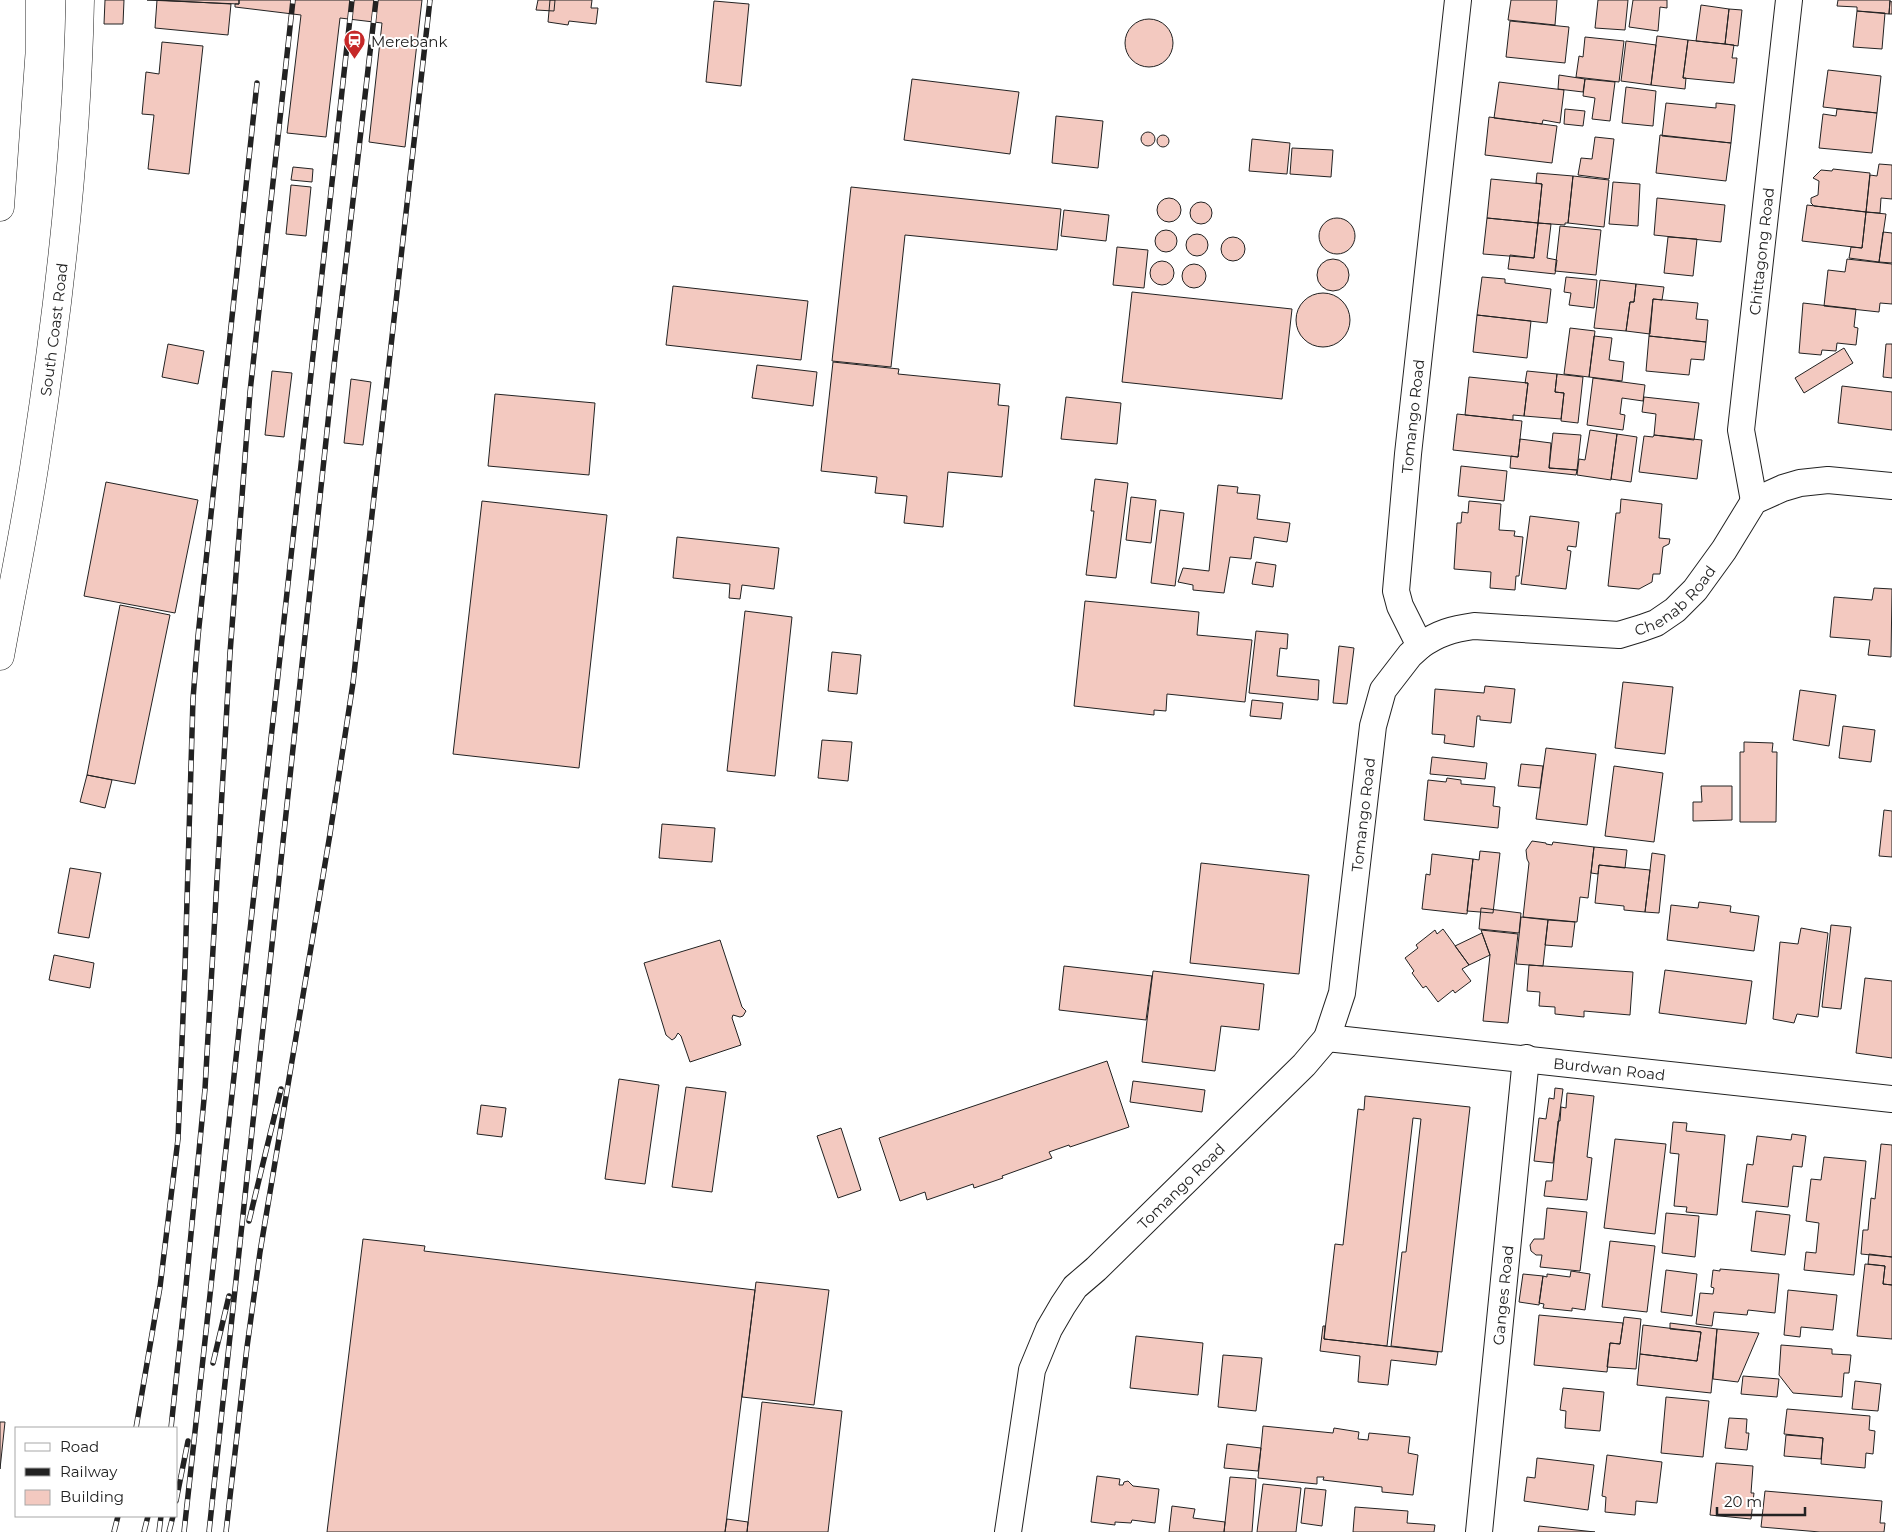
<svg xmlns="http://www.w3.org/2000/svg" width="1892" height="1532" viewBox="0 0 1892 1532" font-family="Montserrat,sans-serif">
  <rect width="100%" height="100%" fill="#fff"/>
  <path fill="#f3c9c0" stroke="#222" d="M105 0H124L123 24H104Z
    M147 0H239V4Z
    M157 0 231 4 228 35 155 28Z
    M239 0H422L405 147 369 142 382 23 340 18 326 137 287 133 301 15 235 7V4H239Z
    M538 0H555L554 11 536 10Z
    M550 0H592L591 8H598L596 24 569 21 568 25 548 22Z
    M1511 0H1557L1555 25 1508 20Z
    M1598 0H1628L1625 30 1595 28Z
    M1633 0H1667V8L1660 7 1658 31 1629 27Z
    M1838 0H1890L1889 14 1857 11V7L1837 6Z
    M714 1 749 4 741 86 706 82Z
    M1890 1 1892 2V14H1889Z
    M1701 5 1729 9 1725 44 1696 41Z
    M1729 9 1742 10 1738 46 1725 44Z
    M1857 11 1885 13 1882 49 1853 47Z
    M1125 43a24 24 0 1 1 48 0a24 24 0 1 1-48 0Z
    M1510 21 1569 27 1565 63 1506 57Z
    M1657 36 1688 40 1683 78H1686L1685 89 1651 85Z
    M1585 37 1624 41 1619 82 1576 77 1579 56 1583 57Z
    M1688 40 1734 45 1732 58H1737L1734 83 1683 78Z
    M1626 41 1656 45 1651 85 1621 81Z
    M162 42 203 46 189 174 148 169 154 115 142 114 146 72 159 74Z
    M1828 70 1881 76 1877 113 1823 107Z
    M1559 75 1585 79 1583 92 1558 89Z
    M912 79 1019 92 1010 154 904 140Z
    M1585 79 1615 82 1610 121 1592 119 1595 98 1583 96Z
    M1499 82 1564 90 1560 123 1543 120 1542 124 1494 118Z
    M1626 87 1656 91 1653 126 1622 123Z
    M1666 103 1716 108V103L1735 105 1731 143 1662 136Z
    M1565 109 1585 111 1583 126 1564 124Z
    M1837 109 1877 113 1872 153 1819 148 1823 114 1836 116Z
    M1056 116 1103 121 1098 168 1052 163Z
    M1489 117 1557 126 1552 163 1485 155Z
    M1141 139a7 7 0 1 1 14 0a7 7 0 1 1-14 0Z
    M1157 141a6 6 0 1 1 12 0a6 6 0 1 1-12 0Z
    M1660 135 1731 143 1726 181 1656 173Z
    M1595 137 1614 139 1609 179 1578 175 1581 158 1592 159Z
    M1252 139 1290 143 1287 174 1249 171Z
    M1292 148 1333 150 1331 177 1290 174Z
    M1879 164 1892 165V199L1881 198 1880 213 1866 212 1870 175 1877 176Z
    M293 167 313 169 312 182 291 180Z
    M1833 169 1870 173 1866 212 1814 206 1811 203V198L1818 195 1819 181 1813 178 1821 170 1832 171Z
    M1537 173 1573 176 1568 223H1565V225L1538 223 1542 184 1536 183Z
    M1573 176 1609 180 1604 227 1568 223Z
    M1491 179 1542 184 1538 223 1487 218Z
    M1613 182 1640 184 1638 226 1609 224Z
    M291 185 311 187 306 236 286 234Z
    M851 187 1061 209 1057 250 905 235 891 367 832 361Z
    M1657 198 1725 205 1721 242 1654 235Z
    M1157 210a12 12 0 1 1 24 0a12 12 0 1 1-24 0Z
    M1190 213a11 11 0 1 1 22 0a11 11 0 1 1-22 0Z
    M1807 205 1866 212 1862 248 1802 241Z
    M1064 210 1109 215 1106 241 1061 236Z
    M1866 212 1886 214 1879 262 1849 258 1851 247 1862 248Z
    M1319 236a18 18 0 1 1 36 0a18 18 0 1 1-36 0Z
    M1487 218 1538 223 1534 258 1483 254Z
    M1538 223 1551 224 1547 258 1557 260 1555 274 1508 269 1510 255 1534 258Z
    M1560 226 1601 230 1596 275 1555 271Z
    M1155 241a11 11 0 1 1 22 0a11 11 0 1 1-22 0Z
    M1883 232 1892 233V263L1879 262Z
    M1186 245a11 11 0 1 1 22 0a11 11 0 1 1-22 0Z
    M1668 237 1697 239 1693 276 1664 273Z
    M1221 249a12 12 0 1 1 24 0a12 12 0 1 1-24 0Z
    M1117 247 1148 250 1144 288 1113 285Z
    M1317 275a16 16 0 1 1 32 0a16 16 0 1 1-32 0Z
    M1847 259 1892 264V304L1880 303 1879 312 1824 306 1828 270 1845 272Z
    M1150 273a12 12 0 1 1 24 0a12 12 0 1 1-24 0Z
    M1182 276a12 12 0 1 1 24 0a12 12 0 1 1-24 0Z
    M1482 277 1505 279V283L1551 289 1547 323 1477 315Z
    M1566 277 1597 280 1594 308 1569 305 1571 293 1564 292Z
    M1600 280 1636 284 1634 302H1630L1626 331 1594 328Z
    M1636 284 1664 287 1662 300 1653 299 1650 334 1626 331 1630 302H1634Z
    M673 286 808 301 801 360 666 345Z
    M1132 292 1292 309 1282 399 1122 382Z
    M1296 320a27 27 0 1 1 54 0a27 27 0 1 1-54 0Z
    M1653 299 1698 303 1696 319 1708 320 1706 342 1649 336Z
    M1803 303 1856 309 1854 327 1858 328 1856 345 1837 343 1836 351 1822 350 1821 355 1799 353Z
    M1477 315 1531 321 1527 358 1473 352Z
    M1570 328 1595 331 1589 377 1564 374Z
    M1594 336 1612 338 1609 360 1624 362 1622 381 1589 377Z
    M1649 336 1706 342 1704 360 1691 359 1689 375 1646 371Z
    M168 344 204 351 198 384 162 377Z
    M1886 344H1892V378L1883 377Z
    M1844 348 1853 363 1804 393 1795 378Z
    M833 362 899 369 898 374 1000 384 998 405 1009 406 1002 477 948 472 943 527 904 523 907 496 875 493 877 477 821 471Z
    M757 365 817 372 813 406 752 398Z
    M272 371 292 373 284 437 265 435Z
    M1527 371 1557 374 1555 392 1564 393 1561 419 1524 416 1528 383H1525Z
    M1557 374 1583 377 1578 423 1561 421 1564 393 1555 392Z
    M1469 377 1528 383 1524 416 1513 415V420L1465 415Z
    M1593 378 1645 385 1643 401 1622 398 1620 414 1625 415 1623 430 1587 425Z
    M351 379 371 382 363 445 344 443Z
    M1842 386 1892 392V430L1838 423Z
    M495 394 595 403 589 475 488 466Z
    M1066 397 1121 403 1117 444 1061 439Z
    M1644 397 1699 403 1694 440 1654 435 1656 414 1642 412Z
    M1457 414 1522 421 1518 457 1453 450Z
    M1590 430 1617 434 1611 480 1577 475 1579 459 1585 460Z
    M1553 433 1581 435 1577 470 1549 468Z
    M1617 434 1637 437 1631 482 1611 479Z
    M1654 435 1702 440 1697 479 1639 472 1644 436 1653 437Z
    M1520 439 1551 443 1549 468 1577 470 1576 475 1510 468 1511 456 1518 457Z
    M1461 466 1507 471 1504 501 1458 496Z
    M1095 479 1128 483 1116 578 1086 575 1094 511H1091Z
    M106 482 198 500 175 613 84 596Z
    M1218 485 1238 487 1237 493 1260 495 1257 519 1290 523 1287 542 1254 537 1251 559 1230 557 1224 593 1193 590V585L1178 582 1183 568 1209 571Z
    M1131 497 1156 500 1151 543 1126 540Z
    M1621 499 1662 504 1659 538 1670 539 1669 544 1663 547 1660 574H1653L1652 582 1639 589 1608 586 1616 513H1620Z
    M482 501 607 515 579 768 453 754Z
    M1469 501 1501 504 1499 530 1515 531 1514 536 1523 537 1519 576H1516L1515 590 1490 588 1491 572 1454 569 1457 523H1461L1462 512 1468 513Z
    M1160 510 1184 513 1175 586 1151 583Z
    M1530 516 1579 522 1576 547 1568 546 1567 550 1571 551 1566 589 1521 584Z
    M677 537 779 548 774 589 742 585 740 599 729 598 730 584 673 578Z
    M1256 562 1276 565 1273 587 1252 584Z
    M1874 588 1892 589 1891 657 1868 655 1870 640 1830 637 1834 597 1872 600Z
    M1085 601 1199 612 1197 635 1252 640 1245 702 1167 694 1166 711 1154 710V715L1074 706Z
    M120 605 170 615 135 784 87 775Z
    M745 611 792 617 775 776 727 771Z
    M1256 631 1288 634 1287 649 1280 648 1277 676 1319 680 1318 700 1249 693Z
    M1339 646 1354 648 1347 704 1333 703Z
    M832 652 861 655 857 694 828 691Z
    M1623 682 1673 687 1665 754 1615 748Z
    M1485 686 1515 689 1511 723 1480 720V716H1477L1474 747 1444 743 1445 735 1432 734 1435 689 1484 693Z
    M1800 690 1836 695 1829 746 1793 740Z
    M1252 700 1283 703 1281 719 1250 716Z
    M1843 726 1875 730 1871 762 1839 758Z
    M822 740 852 742 848 781 818 778Z
    M1744 742 1773 743 1772 752H1777L1776 822H1740V752H1744Z
    M1546 748 1596 754 1587 825 1536 819Z
    M1432 757 1487 763 1485 779 1430 774Z
    M1521 764 1543 766 1540 788 1518 786Z
    M1614 766 1663 773 1654 842 1605 836Z
    M87 775 112 780 105 808 80 802Z
    M1447 778 1461 780V784L1495 787 1493 806 1500 807 1498 828 1424 820 1428 780 1446 782Z
    M1701 786H1732V820L1693 821V802H1702Z
    M1884 810 1892 811V857L1879 856Z
    M662 824 715 828 712 862 659 858Z
    M1532 841 1546 843V844L1552 845 1553 842 1594 847 1588 898 1580 897 1577 922 1523 917 1529 863 1527 859 1526 850Z
    M1594 847 1627 850 1625 868 1599 865 1598 874 1591 873Z
    M1480 851 1500 853 1493 913 1467 911 1473 859 1479 860Z
    M1652 853 1665 855 1659 913 1645 912Z
    M1432 854 1473 859 1467 914 1422 909 1426 874 1430 875Z
    M1201 863 1309 875 1299 974 1190 963Z
    M1599 865 1650 870 1645 912 1624 910V906L1595 903Z
    M70 868 101 873 89 938 58 933Z
    M1699 902 1731 906 1730 912 1759 916 1754 951 1667 940 1671 905 1698 908Z
    M1481 908 1521 913 1519 933 1479 929Z
    M1521 917 1548 920 1543 966 1516 964Z
    M1548 920 1575 922 1572 947 1545 945Z
    M1831 925 1851 927 1841 1009 1822 1007Z
    M1801 928 1828 933 1818 1017 1797 1014 1794 1023 1773 1019 1780 942 1798 944Z
    M1443 929 1469 965 1462 969 1471 981 1455 993 1453 990 1438 1002 1426 986 1423 988 1412 973 1414 971 1405 958 1418 948 1416 945 1435 930 1437 934Z
    M1481 930 1518 934 1508 1023 1483 1021 1490 955Z
    M1482 933 1490 955 1469 965 1455 946Z
    M720 940 742 1007 746 1011 743 1016 740 1017 733 1015 732 1018 741 1045 690 1062 681 1036 678 1033 675 1038 672 1040 666 1035 644 963Z
    M54 955 94 963 90 988 49 980Z
    M1529 965 1633 972 1630 1015 1584 1011V1017L1555 1014V1007L1539 1006 1540 992 1527 991Z
    M1064 966 1152 976 1146 1020 1059 1010Z
    M1665 970 1752 981 1746 1024 1659 1013Z
    M1153 971 1264 984 1259 1030 1221 1026 1215 1071 1142 1062Z
    M1865 978 1892 981V1058L1856 1053Z
    M1107 1061 1129 1127 1070 1147 1069 1145 1049 1152 1052 1158 1002 1176 1003 1178 974 1188 973 1184 927 1200 925 1192 900 1201 879 1138Z
    M619 1079 659 1085 645 1184 605 1179Z
    M1133 1081 1205 1090 1202 1112 1130 1102Z
    M686 1087 726 1092 712 1192 672 1187Z
    M1555 1088 1563 1089 1553 1163 1534 1161 1539 1118 1546 1119 1549 1098 1554 1099Z
    M1567 1093 1594 1096 1587 1157 1592 1158 1587 1200 1544 1196 1546 1181H1552L1558 1121H1560L1561 1107 1566 1108Z
    M1365 1096 1470 1107 1442 1352 1391 1346 1402 1252H1406L1421 1119 1413 1118 1387 1346 1324 1339 1335 1244 1343 1245 1358 1109 1364 1110Z
    M481 1105 506 1108 502 1137 477 1134Z
    M1673 1122 1687 1123 1686 1131 1725 1135 1717 1215 1686 1212 1687 1207 1674 1206 1679 1154 1670 1153Z
    M841 1128 861 1190 838 1198 817 1136Z
    M1792 1134 1806 1136 1802 1167 1793 1166 1788 1207 1742 1202 1747 1164 1753 1165 1757 1136 1791 1140Z
    M1615 1139 1666 1144 1655 1234 1604 1228Z
    M1881 1144 1892 1145V1257L1861 1254 1863 1230H1868L1871 1198 1875 1199Z
    M1824 1157 1866 1161 1854 1275 1804 1270 1806 1252 1816 1253 1819 1223 1806 1221 1811 1179 1821 1180Z
    M1547 1208 1587 1212 1580 1271 1540 1267 1542 1255H1536L1531 1251 1530 1245 1534 1239H1544Z
    M1756 1211 1790 1215 1785 1255 1751 1251Z
    M1666 1213 1699 1216 1695 1257 1662 1253Z
    M363 1239 425 1246 424 1251 755 1290 725 1532H327Z
    M1610 1241 1655 1246 1647 1312 1602 1307Z
    M1869 1254 1892 1257V1285L1883 1284 1885 1266 1868 1264Z
    M1865 1264 1885 1266 1883 1284 1892 1285V1339L1857 1336Z
    M1720 1269 1779 1274 1775 1313 1748 1310 1747 1315 1714 1312 1712 1326 1696 1324 1700 1293 1713 1294 1714 1288 1711 1287 1713 1270 1720 1271Z
    M1666 1270 1697 1274 1692 1316 1661 1312Z
    M1571 1271 1590 1274 1585 1310 1572 1308V1311L1543 1308 1544 1304 1539 1303 1543 1276 1547 1277V1274L1570 1277Z
    M1523 1274 1543 1276 1539 1305 1519 1302Z
    M756 1282 829 1290 814 1405 742 1397Z
    M1788 1290 1837 1295 1833 1330 1801 1327 1800 1337 1784 1335Z
    M1539 1315 1623 1323 1620 1344 1610 1343 1607 1372 1534 1365Z
    M1624 1317 1641 1319 1636 1369 1607 1367 1610 1343 1620 1344Z
    M1670 1323 1717 1329 1711 1393 1637 1385 1640 1354 1697 1361 1701 1332 1670 1329Z
    M1643 1325 1701 1332 1697 1361 1640 1354Z
    M1323 1326H1325L1324 1339 1438 1352 1436 1365 1391 1360 1388 1385 1358 1382 1360 1356 1320 1351Z
    M1717 1329 1759 1333 1738 1382 1713 1379Z
    M1136 1336 1203 1343 1198 1395 1130 1388Z
    M1781 1345 1832 1349V1354L1851 1355 1849 1373H1844L1842 1397 1793 1393 1779 1375Z
    M1223 1355 1262 1358 1256 1411 1218 1407Z
    M1743 1376 1779 1379 1777 1397 1741 1394Z
    M1855 1381 1881 1384 1878 1411 1852 1409Z
    M1563 1388 1604 1392 1600 1431 1565 1428 1566 1411 1560 1410Z
    M1666 1397 1709 1401 1703 1457 1661 1453Z
    M762 1402 842 1411 828 1532H747Z
    M1787 1409 1870 1416 1869 1430 1875 1431 1873 1454 1866 1453 1865 1468 1821 1464 1823 1438 1784 1434Z
    M1729 1418 1747 1419 1746 1433H1749L1747 1450 1725 1448Z
    M0 1422H5L0 1469Z
    M1263 1426 1333 1433 1334 1428 1359 1432 1358 1439 1368 1440 1369 1433 1410 1437 1408 1453 1418 1455 1413 1495 1382 1492V1487L1323 1480 1324 1477H1317V1484L1258 1478Z
    M1786 1435 1823 1438 1821 1459 1784 1456Z
    M1227 1444 1261 1448 1258 1471 1224 1468Z
    M1607 1455 1662 1462 1657 1503 1636 1501 1635 1515 1605 1512 1606 1497 1602 1496Z
    M1537 1458 1594 1465 1588 1510 1524 1501 1527 1477 1535 1478Z
    M1716 1463 1753 1466 1751 1493H1754L1751 1519 1710 1515Z
    M1097 1476 1120 1479 1119 1485H1123L1124 1482 1128 1481 1133 1486 1159 1489 1155 1523 1132 1520 1131 1523 1115 1522V1525L1091 1522Z
    M1230 1477 1256 1479 1252 1532H1224Z
    M1263 1484 1301 1488 1296 1532H1257Z
    M1305 1488 1326 1490 1322 1526 1301 1523Z
    M1765 1491 1882 1501 1880 1523H1885L1884 1532H1820L1761 1527Z
    M1172 1506 1195 1509 1193 1518 1225 1522 1224 1532H1169Z
    M1355 1507 1408 1511 1407 1523 1435 1525 1434 1532H1353Z
    M727 1519 748 1522 747 1532H725Z
    M1539 1526 1595 1532H1538Z"/>
  <g fill="none" stroke-linecap="round" stroke-linejoin="round">
    <defs>
      <g id="street">
        <path id="s1" d="M1754 501 1741 430 1789 0"/>
        <path id="s2" d="M1420 646C1438 633 1453 629 1474 626L1619 635 1642 628 1656 623 1675 610 1695 590 1724 550 1754 501 1783 488 1800 483 1828 480 1892 486"/>
        <path id="s3" d="M1327 1038 1892 1099"/>
        <path id="s4" d="M1008 1532 1032 1370 1049 1329 1063 1305 1075 1287 1096 1269 1304 1065 1327 1038 1342 993 1373 726 1383 690 1410 655 1420 646 1400 606 1396 591 1408 454 1458 0"/>
        <path id="s5" d="M1479 1532 1526 1058"/>
      </g>
      <g id="primary">
        <path d="M0 207 11 53V0"/>
        <path id="s6" d="M0 656C12 590 26 523 36 455 59 305 77 152 80 0"/>
      </g>
    </defs>
    <use href="#street" stroke="#222" stroke-width="28"/>
    <use href="#primary" stroke="#222" stroke-width="29"/>
    <use href="#street" stroke="#fff" stroke-width="26"/>
    <use href="#primary" stroke="#fff" stroke-width="28"/>
    <defs>
      <path id="rail" d="M249 1221 281 1089
        M213 1363 229 1296
        M136 1428 160 1287 178 1139 185 968 193 699 198 636 257 83
        M171 1428 185 1296 205 1089 230 653 250 392 293 0
        M176 1501 188 1441
        M114 1532 118 1516
        M144 1532 148 1516
        M159 1532 161 1516
        M169 1532 173 1516
        M184 1532 352 0
        M209 1532 334 366 376 0
        M226 1532 247 1347 260 1252 330 834 353 683 430 0"/>
    </defs>
    <use href="#rail" stroke="#222" stroke-width="5.5"/>
    <use href="#rail" stroke="#fff" stroke-width="4" stroke-dasharray="11" stroke-linecap="butt"/>
  </g>
  <defs>
    <symbol id="station-pin" viewBox="-11 -11 22 30"><path d="M0 17L-7.5 6A9.5 9.5 0 1 1 7.5 6Z" fill="#c62828" stroke="#fff"/><path d="M-3-6H3Q5-6 5-4V2Q5 4 3 4L4.5 6H3L1.5 4h-3L-3 6H-4.5L-3 4Q-5 4-5 2V-4Q-5-6-3-6ZM-3.5-4v3h7v-3ZM-3.5 1v1.5H-2V1ZM2 1v1.5H3.5V1Z" fill="#fff"/></symbol>
  </defs>
  <g fill-rule="evenodd">
    <use href="#station-pin" x="342" y="28" width="25" height="34"/>
  </g>
  <g text-anchor="middle" dominant-baseline="central" stroke-width="4" stroke-linejoin="round" paint-order="stroke">
    <g font-size="15" fill="#222" stroke="#fff" text-anchor="start">
      <text x="371" y="41">Merebank</text>
    </g>
    <g font-size="15" fill="#222" stroke="#fff">
      <text stroke="none"><textPath href="#s1" startOffset="252">Chittagong Road</textPath></text>
      <text stroke="none"><textPath href="#s6" startOffset="331">South Coast Road</textPath></text>
      <text stroke="none"><textPath href="#s4" startOffset="1259">Tomango Road</textPath></text>
      <text stroke="none"><textPath href="#s2" startOffset="271">Chenab Road</textPath></text>
      <text stroke="none"><textPath href="#s4" startOffset="839">Tomango Road</textPath></text>
      <text stroke="none"><textPath href="#s3" startOffset="284">Burdwan Road</textPath></text>
      <text stroke="none"><textPath href="#s4" startOffset="404">Tomango Road</textPath></text>
      <text stroke="none"><textPath href="#s5" startOffset="238">Ganges Road</textPath></text>
    </g>
  </g>
  <rect x="15" y="1427" width="162" height="90" fill="#ffffff" stroke="#a7a7a7"/>
  <rect x="25" y="1443" width="25" height="8" fill="#ffffff" stroke="#a7a7a7"/>
  <text x="60" y="1452" font-size="15" fill="#222222">Road</text>
  <rect x="25" y="1468" width="25" height="8" fill="#222222" stroke="#a7a7a7"/>
  <text x="60" y="1477" font-size="15" fill="#222222">Railway</text>
  <rect x="25" y="1490" width="25" height="15" fill="#f3c9c0" stroke="#a7a7a7"/>
  <text x="60" y="1502" font-size="15" fill="#222222">Building</text>
  <path d="M1717 1507v8h88v-8" fill="none" stroke="#222222" stroke-width="2.5"/>
  <text x="1724" y="1507" font-size="15" fill="#222222" stroke="#ffffff" stroke-width="4" paint-order="stroke">20 m</text>
</svg>
